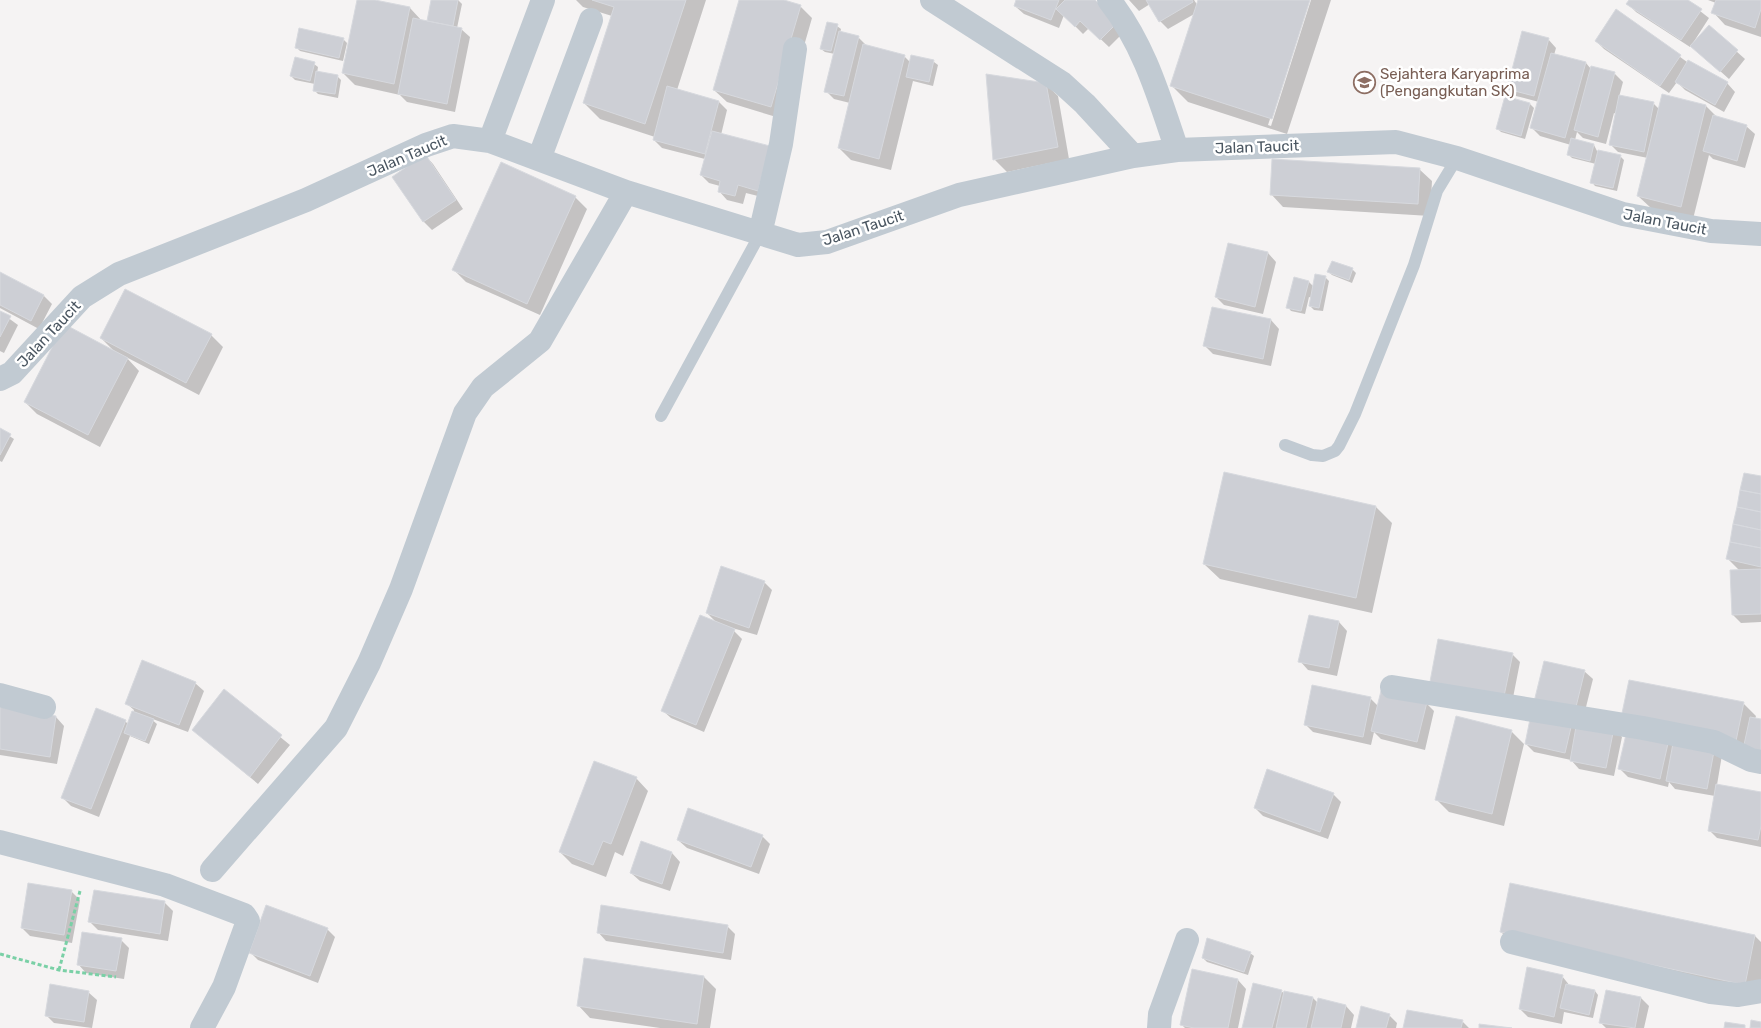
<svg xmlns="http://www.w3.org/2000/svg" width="1761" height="1028" viewBox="0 0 1761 1028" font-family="Rubik,sans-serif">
  <rect width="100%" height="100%" fill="#f5f3f3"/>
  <path fill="#0003" d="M358 0 410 8 422 21 428 22 432 0H458L462 4 457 28 461 29 470 37 455 112 407 102 400 95 355 85 343 73Z
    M576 0H706L677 90 719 102 727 110 721 135 766 198 746 193 743 204 727 200 719 191 720 186 709 183 701 175 705 159 662 148 654 140 655 137 600 119 584 103 612 16 583 7Z
    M741 0H780L800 6 812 18 783 119 727 102 714 90Z
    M1018 0H1093L1125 31 1109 47 1089 28 1083 34 1064 15 1059 28 1024 14 1015 6Z
    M1129 0H1194L1198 6 1200 0H1309L1268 125 1271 126 1311 0H1331L1287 134 1188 102 1172 86 1196 13 1168 29 1160 21 1150 4 1139 11Z
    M1630 0H1686L1709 18 1693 43 1709 27 1745 59 1729 79 1691 45 1690 47 1636 12 1628 4Z
    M1708 0H1761V37L1725 25 1713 12 1716 3Z
    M1617 11 1687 62 1727 83 1735 92 1724 112 1685 90 1677 82 1669 93 1604 49 1596 41Z
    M837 26 841 29 840 33 858 37 867 46 904 56 911 63 912 57 934 62 938 65 933 86 913 81 891 170 851 160 839 148 850 103 834 99 826 91 835 54 825 52 821 49Z
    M343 39 347 43 343 61 300 51 296 47Z
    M1548 39 1556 48 1554 55 1586 63 1591 69 1615 74 1623 82 1619 97 1654 104 1660 110 1706 106 1717 117 1746 126 1755 134 1745 168 1713 159 1709 155 1693 219 1651 208 1638 196 1648 158 1618 152 1610 144 1616 114 1614 113 1606 144 1583 138 1577 132 1575 140 1594 145 1597 151 1621 157 1624 160 1617 191 1595 186 1592 182 1596 164 1572 158 1568 154 1571 145 1540 136 1532 128 1539 102 1516 96 1508 88Z
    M314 64 318 67 317 73 337 76 341 80 338 98 318 94 314 90 315 84 295 80 291 76Z
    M987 76 1046 84 1058 96 1069 159 1007 172 995 160Z
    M1506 97 1530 104 1534 108 1525 139 1501 132 1498 129Z
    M425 155 433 164 463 209 432 230 424 222 394 177Z
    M1419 169 1432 181 1430 216 1283 207 1271 194Z
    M575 197 587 209 540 315 466 282 454 270Z
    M1229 244 1268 253 1276 262 1263 314 1224 305 1216 297Z
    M1352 269 1356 273 1352 283 1332 275 1329 272Z
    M0 274 44 296 52 304 39 329 0 308Z
    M1326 278 1329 281 1323 311 1314 310 1310 306 1312 298 1309 297 1305 314 1291 311 1288 307 1309 282 1314 287Z
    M1213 308 1271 320 1279 329 1271 366 1213 354 1205 346Z
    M0 312 18 325 4 353 0 351Z
    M211 335 223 347 199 395 126 357 139 371 100 447 37 414 25 402 115 352 101 338Z
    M0 430 14 439 2 462 0 461Z
    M1761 477V622L1741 623 1733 615 1740 571 1728 559Z
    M1376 507 1392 523 1372 613 1220 579 1204 564Z
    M764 582 772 590 757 635 718 624 707 613Z
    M1309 616 1339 622 1347 631 1337 676 1308 670 1300 661Z
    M734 631 742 639 704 732 671 718 662 710Z
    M1512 654 1520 662 1511 708 1438 694Z
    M1584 671 1593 679 1582 723 1614 729 1622 737 1614 776 1579 769 1571 760 1534 752 1526 744 1543 714Z
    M195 683 204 691 188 732 150 718 157 724 149 744 130 736 99 817 71 806 63 798 125 721 128 724 134 710 126 703Z
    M1313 686 1371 699 1378 706 1426 703 1434 711 1425 750 1381 739 1374 732 1371 745 1313 732 1305 724Z
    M224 691 290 745 258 784 194 730Z
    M1743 703 1756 716 1755 719 1761 720V764L1722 755 1717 785 1761 793V847L1717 838 1709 830 1715 796 1675 789 1669 782 1668 787 1628 777 1620 769Z
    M0 708 56 717 64 726 57 764 0 755Z
    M1512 732 1524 744 1504 826 1449 812 1437 800Z
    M636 778 648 791 623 856 615 852 606 877 572 864 560 852Z
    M1333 794 1341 802 1328 839 1263 816 1255 808Z
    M762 836 770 844 759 874 687 848 678 840Z
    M642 843 672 853 680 862 670 891 640 881 631 873Z
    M1511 884 1755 936 1761 942V998L1517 948 1501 932Z
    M71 891 80 900 72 943 30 936 22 928Z
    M165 903 173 911 168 941 98 930 90 922Z
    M727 926 735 934 731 960 606 941 598 932Z
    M327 929 335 937 318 983 258 960 250 952Z
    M121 940 129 948 124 979 86 973 78 964Z
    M1250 953 1254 956 1248 975 1207 962 1203 958Z
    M585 959 704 977 716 989 710 1028H660L590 1018 578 1005Z
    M1562 976 1570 986 1595 991 1598 995 1593 1018 1564 1012 1562 1024 1528 1017 1520 1009Z
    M1238 980 1246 989 1238 1028H1185L1182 1025Z
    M1281 991 1285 994 1313 998 1318 1003 1346 1006 1354 1015 1351 1028H1243Z
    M1607 991 1641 998 1649 1006 1644 1028H1606L1600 1022Z
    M88 992 97 1000 92 1028 54 1023 46 1015Z
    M1389 1015 1397 1023 1396 1028H1357Z
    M1462 1021 1469 1028H1405Z"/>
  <path fill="#cdcfd5" stroke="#d7d9de" d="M357 0H375L410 7 394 84 342 73Z
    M431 0H458L453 26 427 21Z
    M592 0H686L645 124 583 103 614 7Z
    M739 0H784L801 5 771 107 713 90Z
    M1016 0H1059L1051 20 1014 6Z
    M1065 0H1095L1118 22 1100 40 1080 21 1075 27 1056 9Z
    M1146 0H1192L1193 2 1159 22Z
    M1198 0H1310L1272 119 1170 86Z
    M1629 0H1688L1702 9 1681 40 1626 4Z
    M1716 0H1761V9L1755 28 1711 13Z
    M1616 9 1681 55 1660 86 1595 41Z
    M413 18 462 28 447 104 398 94Z
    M827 22 838 24 831 51 820 49Z
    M1709 25 1738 50 1720 72 1690 46Z
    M299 28 344 38 339 58 295 48Z
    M839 31 859 36 844 96 824 92Z
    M1522 31 1549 38 1534 96 1507 89Z
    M863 44 905 55 879 159 838 148Z
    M1551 53 1586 62 1565 138 1530 128Z
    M911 55 934 60 929 82 906 77Z
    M295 57 315 62 310 81 290 76Z
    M1688 60 1728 82 1715 105 1675 82Z
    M1591 66 1615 72 1598 137 1574 130Z
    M316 71 338 75 335 94 313 91Z
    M986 74 1046 83 1058 147 993 160Z
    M667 86 719 101 705 154 653 140Z
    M1662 94 1706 105 1681 207 1637 196Z
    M1619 95 1654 102 1644 152 1609 145Z
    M1505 96 1530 103 1521 136 1496 129Z
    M1713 115 1747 125 1737 161 1703 151Z
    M712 131 770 146 758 191 738 185 735 196 718 192 720 181 700 175Z
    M1571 138 1594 144 1590 161 1567 155Z
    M1598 150 1621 155 1613 188 1590 183Z
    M425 154 456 200 423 222 392 177Z
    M1272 159 1420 168 1418 204 1270 195Z
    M501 162 576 196 527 304 452 270Z
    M1228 243 1268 252 1255 307 1215 297Z
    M1332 261 1353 268 1349 280 1327 272Z
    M0 272 44 295 31 321 0 305Z
    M1315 274 1326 276 1319 308 1309 306Z
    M1294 277 1309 281 1301 311 1286 308Z
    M125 289 212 334 186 383 100 338Z
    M1212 307 1271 319 1263 359 1203 346Z
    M0 311 11 316 0 337Z
    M64 324 128 358 88 435 24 402Z
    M0 428 11 434 0 455Z
    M1224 472 1376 506 1356 598 1203 564Z
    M1744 473 1761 476V494L1740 490Z
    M1740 490 1761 494V512L1737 507Z
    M1737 507 1761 512V530L1733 524Z
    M1733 524 1761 530V548L1730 542Z
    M1730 542 1761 548V567L1726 559Z
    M721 566 765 581 749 628 706 613Z
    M1761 569V614L1732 615 1730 570Z
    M700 615 735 629 696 725 661 711Z
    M1309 615 1339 621 1329 668 1298 662Z
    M1438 639 1513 653 1503 701 1429 687Z
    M142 660 196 682 179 725 125 704Z
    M1544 661 1585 670 1574 715 1533 706Z
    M1629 680 1744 702 1736 741 1621 718Z
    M1312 685 1371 697 1363 737 1304 725Z
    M224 689 282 735 250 777 192 730Z
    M1381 691 1427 702 1417 742 1371 731Z
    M0 707 56 716 50 757 0 749Z
    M96 708 126 720 91 809 61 798Z
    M132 711 154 719 145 741 124 733Z
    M1531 714 1572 723 1565 753 1525 744Z
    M1456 716 1512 730 1492 814 1435 800Z
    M1750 717 1761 719V758L1742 754Z
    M1577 721 1614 728 1606 768 1570 761Z
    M1627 730 1669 739 1660 779 1618 769Z
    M1674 738 1715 746 1707 789 1666 781Z
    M594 761 637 777 611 844 603 841 593 865 559 852Z
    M1267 769 1334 793 1320 832 1254 808Z
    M1716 784 1761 792V826L1758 840 1708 831Z
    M688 808 763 835 751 867 677 840Z
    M641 841 672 852 662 884 630 873Z
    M28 883 72 890 64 935 21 928Z
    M1510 883 1755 935 1745 985 1500 932Z
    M94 890 165 901 160 934 88 922Z
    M266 905 328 928 310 976 249 953Z
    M601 905 728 925 723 953 597 933Z
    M82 932 122 938 116 971 77 965Z
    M1207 938 1251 952 1244 972 1202 958Z
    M584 958 704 976 697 1024 577 1006Z
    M1527 967 1563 975 1554 1017 1519 1009Z
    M1192 969 1238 979 1228 1028H1194L1180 1025Z
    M1253 983 1282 990 1272 1028H1242Z
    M50 984 89 991 84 1022 45 1016Z
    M1566 984 1595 990 1589 1015 1560 1008Z
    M1606 990 1641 997 1635 1028 1599 1023Z
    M1284 991 1313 997 1306 1028H1276Z
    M1318 998 1346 1005 1341 1028H1311Z
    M1361 1006 1390 1014 1386 1028H1356Z
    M1407 1010 1463 1020 1461 1028H1403Z
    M1751 1020 1761 1022V1028H1750Z
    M1725 1022 1745 1025V1028H1724Z
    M1479 1024 1512 1028H1479Z"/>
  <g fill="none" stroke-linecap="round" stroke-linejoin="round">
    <path stroke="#7ad0a6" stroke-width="3" stroke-dasharray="4 2.5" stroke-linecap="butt" d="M0 954 59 970 116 977
      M59 970 80 891"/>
    <path stroke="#c1cad2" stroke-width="12" d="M661 416 760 234
      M1285 445 1312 455 1323 456 1335 451 1339 446 1355 414 1414 265 1437 191 1457 158"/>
    <path stroke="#c1cad2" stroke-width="24" d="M932 0 1062 83 1085 104 1133 156
      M1109 0C1144 44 1159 97 1177 150
      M490 141 543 0
      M539 159 591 20
      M760 234 781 144 795 49
      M0 379 12 373 82 297 119 274 306 200 426 145 453 136 490 141 626 192 798 245 827 242 959 195 1133 156 1177 150 1396 142 1457 158 1623 214 1711 231 1761 234
      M1392 687 1643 728 1714 742 1751 760 1761 762
      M0 695 44 707
      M0 842 165 885 244 915 248 921 224 987 202 1028
      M212 870 336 728 369 663 401 589 465 413 483 387 540 341 626 192
      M1512 942 1711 992 1738 995 1761 991
      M1159 1028 1160 1014 1187 940"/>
  </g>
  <defs>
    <symbol id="school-ring" viewBox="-11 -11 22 22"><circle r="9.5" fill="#fff" stroke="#8d6e63" stroke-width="1.5"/><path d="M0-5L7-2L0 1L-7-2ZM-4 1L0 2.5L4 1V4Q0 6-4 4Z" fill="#8d6e63"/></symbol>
  </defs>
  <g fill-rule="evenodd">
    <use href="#school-ring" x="1352" y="70" width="25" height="25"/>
  </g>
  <g text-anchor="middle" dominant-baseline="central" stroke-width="5" stroke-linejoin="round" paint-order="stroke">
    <g font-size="15" fill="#785e54" stroke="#fff" text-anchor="start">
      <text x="1380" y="74">Sejahtera Karyaprima<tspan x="1380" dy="17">(Pengangkutan SK)</tspan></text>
    </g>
    <g font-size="15" fill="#4a5661" stroke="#fff">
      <text transform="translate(1257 147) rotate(-2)">Jalan Taucit</text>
      <text transform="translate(407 156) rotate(-23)">Jalan Taucit</text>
      <text transform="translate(1665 222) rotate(11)">Jalan Taucit</text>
      <text transform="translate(863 228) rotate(-18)">Jalan Taucit</text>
      <text transform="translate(49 334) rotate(-47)">Jalan Taucit</text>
    </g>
  </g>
</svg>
